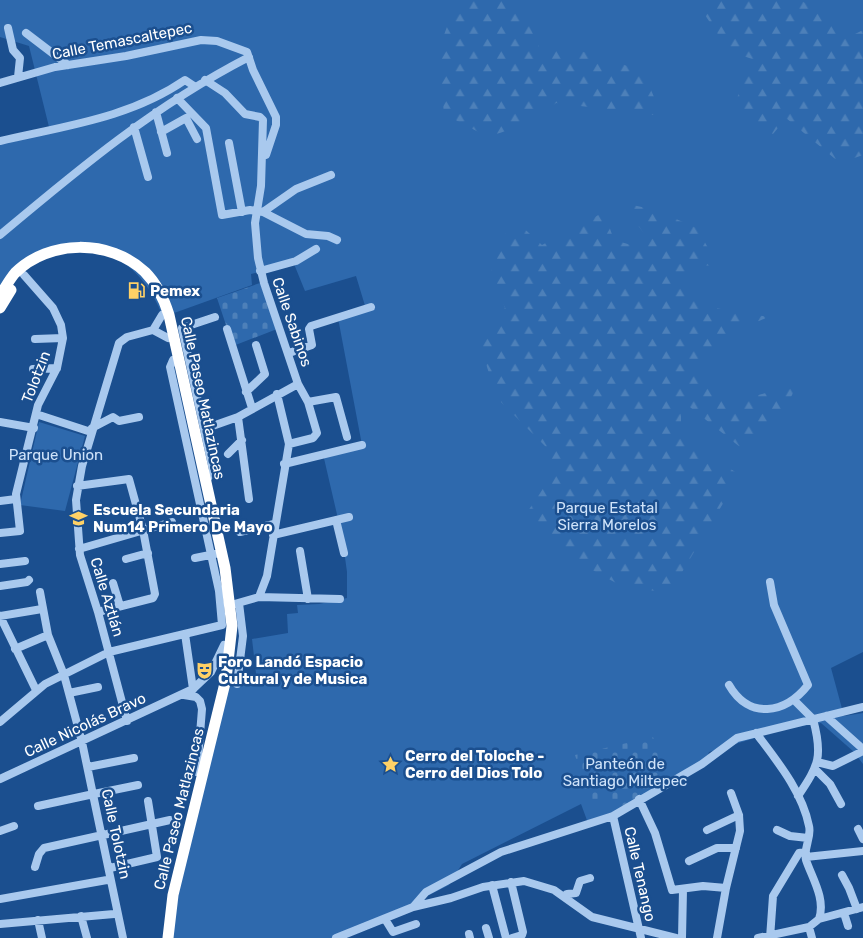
<svg xmlns="http://www.w3.org/2000/svg" width="863" height="938" viewBox="0 0 863 938" font-family="Rubik,sans-serif">
  <defs>
    <pattern id="forest-firs" width="22" height="20" patternUnits="userSpaceOnUse" patternTransform="scale(1.25)"><rect width="22" height="20" fill="#2e69ad"/><path d="M5 1l3.5 6h-7zM16 11l3.5 6h-7z" fill="#4d80b9"/></pattern>
    <pattern id="cemetery-stones" width="16" height="16" patternUnits="userSpaceOnUse" patternTransform="scale(1.25)"><rect width="16" height="16" fill="#2e69ad"/><path d="M2 7V4a2 2 0 0 1 4 0v3zM10 15v-3a2 2 0 0 1 4 0v3z" fill="#4d80b9"/></pattern>
  </defs>
  <rect width="100%" height="100%" fill="#1b4f8f"/>
  <path fill="#2e69ad" d="M0 0H863V652L831 668 844 716 863 713V764L854 752 821 723 784 729 709 752 706 761 624 807 588 823 581 804 462 864 449 885 345 938H164L221 684 257 682 252 639 288 633 287 614 298 613 297 605 319 604 347 598V572L342 536 323 454 362 445 338 318 366 309 356 276 305 291 294 264 251 274 252 285 163 317C142 262 97 234 40 256 33 259 24 261 18 265 11 270 5 282 0 289V139L50 131 29 46 0 37Z
    M39 422 85 436 65 511 20 505Z"/>
  <path fill="url(#forest-firs)" d="M457 0H518L539 47 585 52 643 71 662 116 556 103 529 123 488 137 444 114 438 51Z
    M704 0H801L851 36 863 30V155L840 163 786 118 769 139 734 106 752 59 729 51 705 15Z
    M619 202 655 210 697 228 718 266 695 265 684 295 709 307 768 317 728 335 688 367 708 378 735 401 797 385 783 413 740 447 681 400V437L740 475 669 594 616 583 576 561 528 511 546 484 550 451 497 398 478 339 505 308 486 254 517 222 542 245 604 212 614 240 638 247 647 237Z"/>
  <path fill="url(#cemetery-stones)" d="M260 283 277 329 233 346 217 298Z
    M653 737 668 779 615 812 609 796 591 806 575 755Z"/>
  <g fill="none" stroke-linecap="round" stroke-linejoin="round">
    <path stroke="#a9c9ee" stroke-width="8" d="M8 28 13 50 20 58 18 77
      M26 33 68 65
      M205 80 225 93 245 114 260 117 263 120 261 186 255 223 258 258 264 283 298 384 308 402 317 433 313 438 289 444
      M0 83 55 67 126 56 201 40 217 41 247 52 253 70 276 117V125L266 155
      M177 98 206 128 222 215 250 210 263 212 296 189 331 175
      M156 112 167 153
      M134 127 148 177
      M161 132 186 118 197 139
      M0 141C64 126 130 118 185 80L194 86
      M229 143 242 212
      M263 212 306 234 328 236 337 240
      M0 235C81 167 154 106 249 57
      M260 271 296 261 316 249
      M227 329 252 408
      M153 330 162 315
      M35 339 63 338
      M289 353 312 345 309 329 311 326 371 307
      M33 369 57 368
      M246 392 265 374 256 345
      M308 402 336 397 347 437
      M36 414 91 432
      M238 417 249 499
      M0 422 34 428
      M92 428 113 417 119 421 139 417
      M204 429 238 417 298 384
      M228 454 242 440
      M284 464 362 445
      M206 481 213 470 182 328 215 317
      M77 486 129 479 143 530 155 594 153 598 98 612
      M0 501 16 499
      M336 520 344 553
      M240 532 274 524
      M0 533 20 531 16 494 38 405 57 368 63 338 61 325 53 308 24 275
      M273 535 349 517
      M79 549 172 522
      M300 551 308 599
      M195 558 215 554
      M126 559 148 553
      M0 564 25 561
      M113 583 120 606
      M0 586 27 582 29 580
      M40 592 48 635 64 675 82 742 123 938
      M259 597 340 599
      M231 605 259 597 267 576 289 444 277 394
      M0 616 36 690
      M0 616 42 609
      M185 634 193 689
      M15 649 48 635
      M237 684 243 636 239 603
      M729 685C749 720 785 714 808 685L774 605 770 582
      M69 693 98 687
      M184 695 196 697 200 701 202 709 197 772
      M794 700 813 719
      M826 716 863 749
      M127 721 98 612 80 555 76 500 82 466 119 343 127 337 153 330 168 338
      M0 722 45 684 109 652 222 625 219 591 170 367 173 360
      M756 733C777 761 802 791 809 826 812 837 803 848 806 860 812 878 826 899 819 919L809 927 758 938
      M817 762 833 766 863 751
      M88 767 134 758
      M815 769 830 784 841 804
      M0 779 193 689 211 672 224 645
      M94 794 138 785
      M798 796C819 765 823 756 813 719
      M639 799 655 833 672 890 703 886 726 888
      M38 806 89 795
      M613 816 641 938
      M858 829 863 839
      M707 830 739 815
      M777 830 790 836 808 838
      M0 831 14 826
      M103 835 170 820
      M806 857 863 851
      M689 861 717 848H736
      M35 867 39 854 44 848 98 836
      M110 868 157 857 148 801
      M842 875 849 888 857 909
      M511 882 523 932 522 935 512 938
      M492 885 506 938
      M567 894 576 893 580 881 590 878
      M0 899 107 880
      M413 907 451 898 483 887 524 881 554 890 592 917 676 938
      M844 913 848 926
      M81 916 87 938
      M385 919 393 932 416 924
      M819 919 863 907
      M38 920 42 938
      M0 924 114 914
      M809 927 812 938
      M486 928 489 938
      M469 934 470 938
      M336 938 413 907 426 892 501 852 613 816 702 764 737 738 863 707
      M682 938 683 890
      M717 938 726 888 740 831 739 815 731 793
      M770 938 773 896 799 853 805 852"/>
    <path stroke="#fff" stroke-width="11" d="M0 296C5 288 9 280 15 273 49 239 110 239 145 272 157 284 164 299 169 315L225 568 232 626 226 679 173 895 168 938
      M0 308 11 290"/>
  </g>
  <defs>
    <symbol id="fuel-bare" viewBox="-9 -9 18 18"><path d="M-5.5-6h7V0h2V4h1.3V-2.5L3-4.5l.8-.8L6-3V5H2.5V1h-1V6h-7ZM-4.2-4.7v3.2H.2V-4.7Z" fill="#ffd166" stroke="#1b4f8f" stroke-width="2.5" paint-order="stroke"/></symbol>
    <symbol id="school-bare" viewBox="-9 -9 18 18"><path d="M0-5L7-2L0 1L-7-2ZM-4 1L0 2.5L4 1V4Q0 6-4 4Z" fill="#ffd166" stroke="#1b4f8f" stroke-width="2.5" paint-order="stroke"/></symbol>
    <symbol id="theatre-bare" viewBox="-9 -9 18 18"><path d="M-5-5.5Q0-4 5-5.5V0Q5 5 0 6Q-5 5-5 0ZM-3.3-2.5H-1v1.5H-3.3ZM1-2.5H3.3v1.5H1ZM-2.8 1Q0 5.5 2.8 1Z" fill="#ffd166" stroke="#1b4f8f" stroke-width="2.5" paint-order="stroke"/></symbol>
    <symbol id="sight-bare" viewBox="-9 -9 18 18"><path d="M0-6L1.8-2.2L6-1.7L2.9 1.2L3.7 5.4L0 3.3L-3.7 5.4L-2.9 1.2L-6-1.7L-1.8-2.2Z" fill="#ffd166" stroke="#1b4f8f" stroke-width="2.5" paint-order="stroke"/></symbol>
  </defs>
  <g fill-rule="evenodd">
    <use href="#fuel-bare" x="124" y="278" width="25" height="25"/>
    <use href="#school-bare" x="66" y="506" width="25" height="25"/>
    <use href="#theatre-bare" x="192" y="658" width="25" height="25"/>
    <use href="#sight-bare" x="378" y="752" width="25" height="25"/>
  </g>
  <g text-anchor="middle" dominant-baseline="central" stroke-width="5" stroke-linejoin="round" paint-order="stroke">
    <g font-size="15" fill="#fff" stroke="#1b4f8f">
      <text transform="translate(122 41) rotate(-11)">Calle Temascaltepec</text>
      <text transform="translate(292 322) rotate(71)">Calle Sabinos</text>
      <text transform="translate(36 377) rotate(-69)">Tolotzin</text>
      <text transform="translate(203 398) rotate(78)">Calle Paseo Matlazincas</text>
      <text transform="translate(107 597) rotate(73)">Calle Aztlán</text>
      <text transform="translate(85 725) rotate(-25)">Calle Nicolás Bravo</text>
      <text transform="translate(179 809) rotate(-76)">Calle Paseo Matlazincas</text>
      <text transform="translate(116 834) rotate(78)">Calle Tolotzin</text>
      <text transform="translate(640 874) rotate(77)">Calle Tenango</text>
    </g>
    <g font-size="15" font-weight="bold" fill="#fff" stroke="#1b4f8f" text-anchor="start">
      <text x="150" y="291">Pemex</text>
      <text x="93" y="510">Escuela Secundaria<tspan x="93" dy="17">Num14 Primero De Mayo</tspan></text>
      <text x="218" y="662">Foro Landó Espacio<tspan x="218" dy="17">Cultural y de Musica</tspan></text>
      <text x="405" y="756">Cerro del Toloche -<tspan x="405" dy="17">Cerro del Dios Tolo</tspan></text>
    </g>
    <g font-size="15" fill="#cfe3fa" stroke="#1b4f8f">
      <text x="56" y="455">Parque Union</text>
      <text x="607" y="508">Parque Estatal<tspan x="607" dy="17">Sierra Morelos</tspan></text>
      <text x="625" y="764">Panteón de<tspan x="625" dy="17">Santiago Miltepec</tspan></text>
    </g>
  </g>
</svg>
